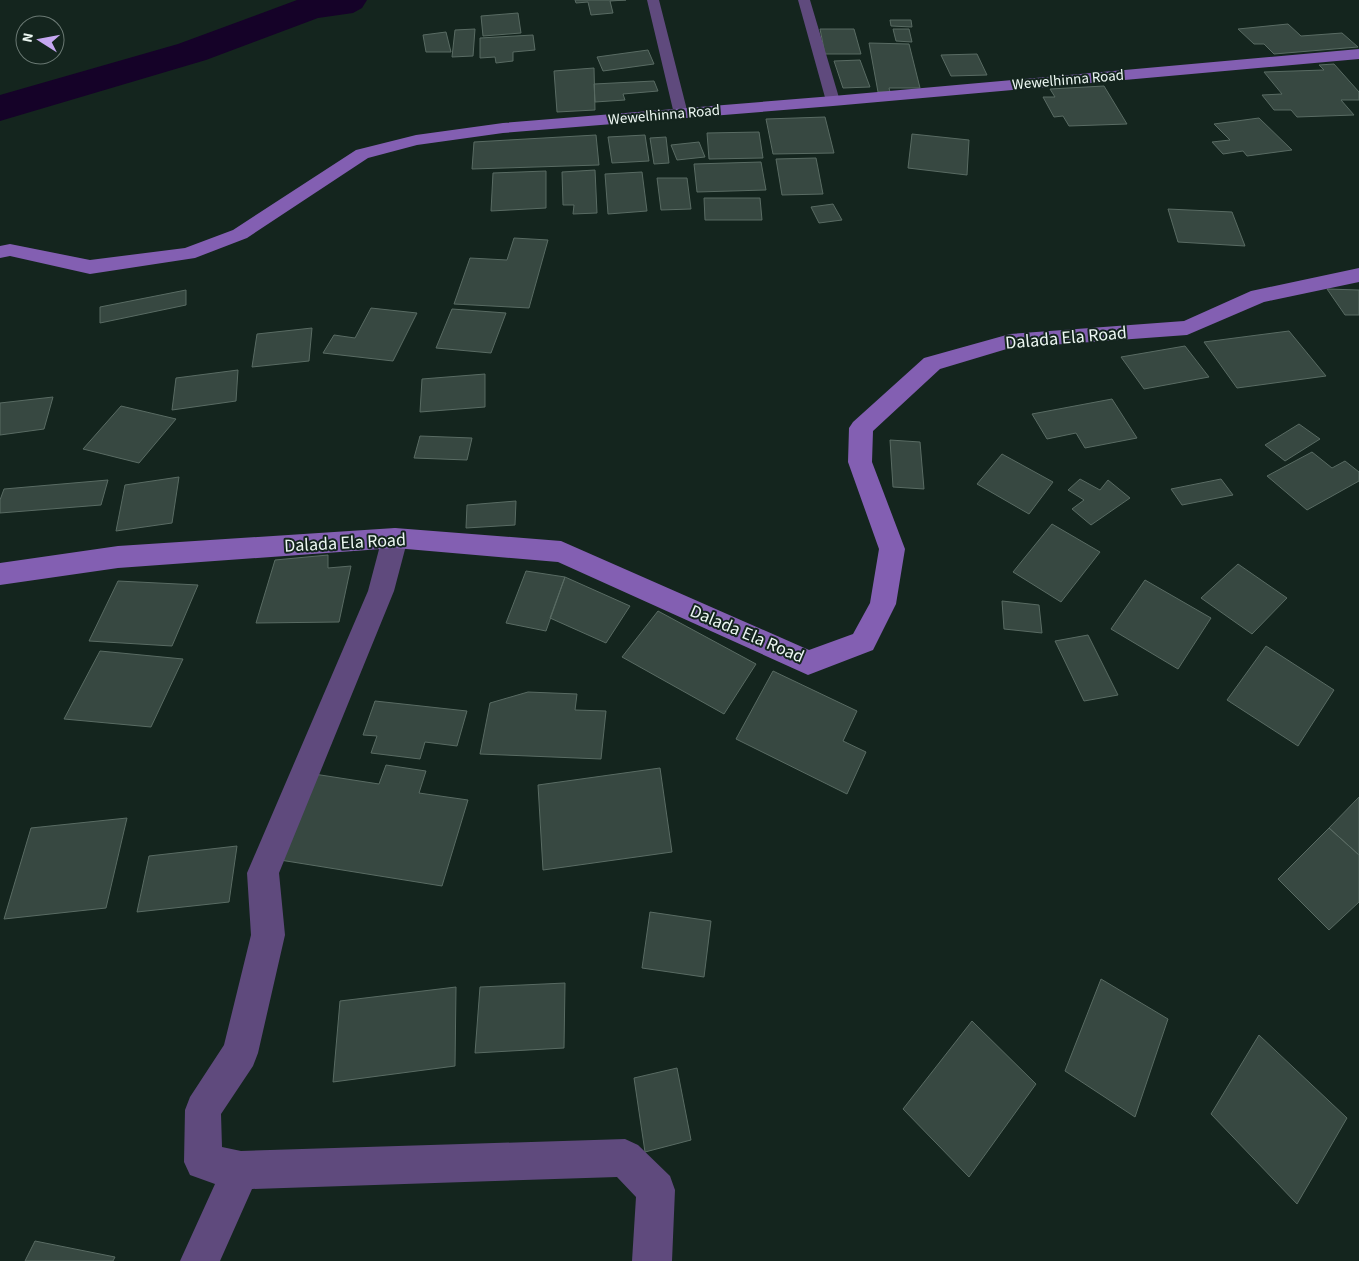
<svg xmlns="http://www.w3.org/2000/svg" width="1359" height="1261" viewBox="0 0 1359 1261" font-family="'Source Sans 3',sans-serif">
  <rect width="100%" height="100%" fill="#14251e"/>
  <g fill="none" stroke-linecap="round" stroke-linejoin="round">
    <path fill="#150228" fill-rule="evenodd" d="M297 0H367L362 8 353 13 318 18 206 60 0 121V95L178 44Z"/>
  </g>
  <path fill="#374841" stroke="#596b63" d="M575 0H626L610 1 613 13 591 15 588 2 576 3Z
    M518 13 521 33 483 36 481 16Z
    M890 20H911L912 27 891 26Z
    M1288 24 1301 36 1342 33 1358 47 1274 54 1264 44H1254L1238 29Z
    M475 29 473 56 452 57 455 30Z
    M820 29H854L861 54H825Z
    M893 29H909L912 42 896 41Z
    M446 32 451 52H426L423 35Z
    M533 35 535 50 513 52V61L496 63 495 57 480 58V38Z
    M869 43 909 44 920 88H889L890 92H878Z
    M648 50 654 64 603 71 597 57Z
    M977 54 987 75 951 76 941 55Z
    M860 60 870 87 843 88 834 61Z
    M1334 64 1359 92V100H1341L1354 115 1297 117 1291 110H1274L1262 95 1282 94 1264 72 1324 70 1319 65Z
    M594 68 595 110 557 112 554 71Z
    M654 81 658 91 623 94 625 100 595 102 594 84Z
    M1104 86 1127 124 1069 126 1063 116 1054 117 1043 97H1055L1050 89Z
    M825 117 834 153 773 154 766 119Z
    M1259 118 1292 150 1247 156 1243 151 1223 154 1212 142 1230 140 1214 124Z
    M759 132 763 158 709 159 707 133Z
    M912 134 969 140 967 175 908 168Z
    M596 135 599 165 472 169 474 142Z
    M645 135 649 161 612 163 608 137Z
    M666 137 669 163 654 164 650 138Z
    M699 142 705 157 677 160 671 145Z
    M816 158 823 194 782 195 776 159Z
    M761 162 766 190 697 192 694 164Z
    M595 170 597 213 573 214 574 205H563L562 172Z
    M546 171V208L491 211 493 173Z
    M642 172 647 211 608 214 605 174Z
    M657 178H687L691 209 661 210Z
    M704 198H760L762 220H705Z
    M833 204 842 220 819 223 811 207Z
    M1168 209 1232 212 1245 246 1178 242Z
    M514 238 548 240 529 308 454 304 470 258 507 260Z
    M1327 289 1359 290V315H1345Z
    M186 290V305L100 323V307Z
    M371 308 417 313 393 361 323 353 334 335 355 338Z
    M452 309 506 313 491 353 436 348Z
    M312 328 309 361 252 367 257 334Z
    M1289 331 1326 376 1237 388 1204 342Z
    M1185 346 1209 377 1144 389 1121 357Z
    M238 370 236 401 172 410 176 378Z
    M485 374V407L420 412 422 379Z
    M53 397 44 429 0 435V403Z
    M1112 399 1137 438 1085 448 1076 433 1047 439 1032 414Z
    M121 406 176 419 139 463 83 449Z
    M1299 424 1320 439 1285 461 1265 445Z
    M420 436 472 438 467 460 414 458Z
    M890 440 920 442 924 489 893 487Z
    M1312 452 1332 468 1345 461 1359 472V481L1307 510 1267 476Z
    M1002 454 1053 482 1029 514 977 484Z
    M179 477 172 523 116 531 125 485Z
    M1080 479 1100 490 1108 480 1130 498 1091 525 1072 509 1084 500 1068 490Z
    M1221 479 1233 495 1182 505 1171 489Z
    M108 480 101 505 0 513V500L4 489Z
    M516 501 515 525 466 528 467 505Z
    M1052 524 1100 552 1061 602 1013 572Z
    M328 555V568L351 566 339 622 256 623 275 560Z
    M1238 564 1287 598 1252 634 1201 598Z
    M526 571 565 577 546 631 506 623Z
    M565 577 630 606 606 643 550 618Z
    M1145 580 1211 618 1178 669 1111 629Z
    M118 581 198 585 172 646 89 641Z
    M1002 601 1039 605 1042 633 1004 629Z
    M658 611 756 664 724 714 622 657Z
    M1088 635 1118 695 1084 701 1055 641Z
    M1266 646 1334 690 1298 746 1227 700Z
    M100 651 183 659 151 727 64 719Z
    M773 671 857 711 843 741 866 752 847 794 736 739Z
    M528 692 577 694 575 710 606 711 601 759 480 754 490 703Z
    M375 701 467 711 457 746 425 742 420 759 371 753 377 736 363 735Z
    M386 765 426 771 419 793 468 800 442 886 280 860 314 774 379 784Z
    M660 768 672 852 543 870 538 785Z
    M1359 797V855L1329 828Z
    M127 818 106 908 4 919 31 828Z
    M1329 828 1359 855V902L1329 930 1278 879Z
    M237 846 229 902 137 912 149 856Z
    M650 912 711 921 704 977 642 968Z
    M1101 979 1168 1019 1135 1117 1065 1071Z
    M565 983 564 1048 475 1053 480 987Z
    M456 987 455 1066 333 1082 340 1001Z
    M972 1021 1036 1084 969 1177 903 1109Z
    M1259 1035 1347 1118 1297 1204 1211 1114Z
    M677 1068 691 1140 645 1152 634 1078Z
    M35 1241 115 1257 113 1261H25Z"/>
  <g fill="none" stroke-linecap="round" stroke-linejoin="round">
    <path fill="#5f4a7d" fill-rule="evenodd" d="M647 0H659L688 114 686 117 681 118 674 114Z
      M798 0H810L840 101 838 104 833 105 826 101Z"/>
    <path fill="#5f4a7d" fill-rule="evenodd" d="M395 528 404 531 408 538 394 591 279 873 285 935 258 1053 253 1066 221 1114 222 1147 241 1151 625 1139 638 1145 670 1176 675 1190 672 1261H632L636 1197 617 1177 252 1189 220 1261H180L215 1184 190 1175 184 1162 185 1110 190 1097 224 1045 251 935 247 873 368 591 382 538 386 531Z"/>
    <path fill="#835fb2" fill-rule="evenodd" d="M1359 49V59L833 106 503 133 417 145 368 158 247 238 195 258 90 274 10 256 0 258V246L10 244 90 260 185 248 233 230 356 150 416 135 503 123 833 96Z
      M1359 268V282L1264 302 1187 335 1010 348 940 369 873 431 872 462 905 549 896 604 873 650 808 675 558 562 395 548 118 568 0 585V563L118 546 395 528 561 541 809 650 853 634 870 603 879 549 848 462 849 428 853 422 924 358 1010 334 1184 321 1251 291Z"/>
  </g>
  <g text-anchor="middle" dominant-baseline="central" stroke-width="4" stroke-linejoin="round" paint-order="stroke">
    <g font-size="15" fill="#ecf7f2" stroke="#14251e">
      <text transform="translate(1068 80) rotate(-5)">Wewelhinna Road</text>
      <text transform="translate(664 115) rotate(-5)">Wewelhinna Road</text>
    </g>
    <g font-size="18" fill="#ecf7f2" stroke="#14251e">
      <text transform="translate(1066 338) rotate(-5)">Dalada Ela Road</text>
      <text transform="translate(345 543) rotate(-3)">Dalada Ela Road</text>
      <text transform="translate(747 634) rotate(23)">Dalada Ela Road</text>
    </g>
  </g>
  <g transform="translate(40 40) rotate(281)"><circle r="24" fill="#14251e" stroke="#6a7973"/>
  <path d="M0-4L9 19L0 12L-9 19Z" fill="#c5a7f1"/>
  <text y="-8" font-size="14" font-weight="bold" text-anchor="middle" fill="#ecf7f2">N</text>
  </g>
</svg>
